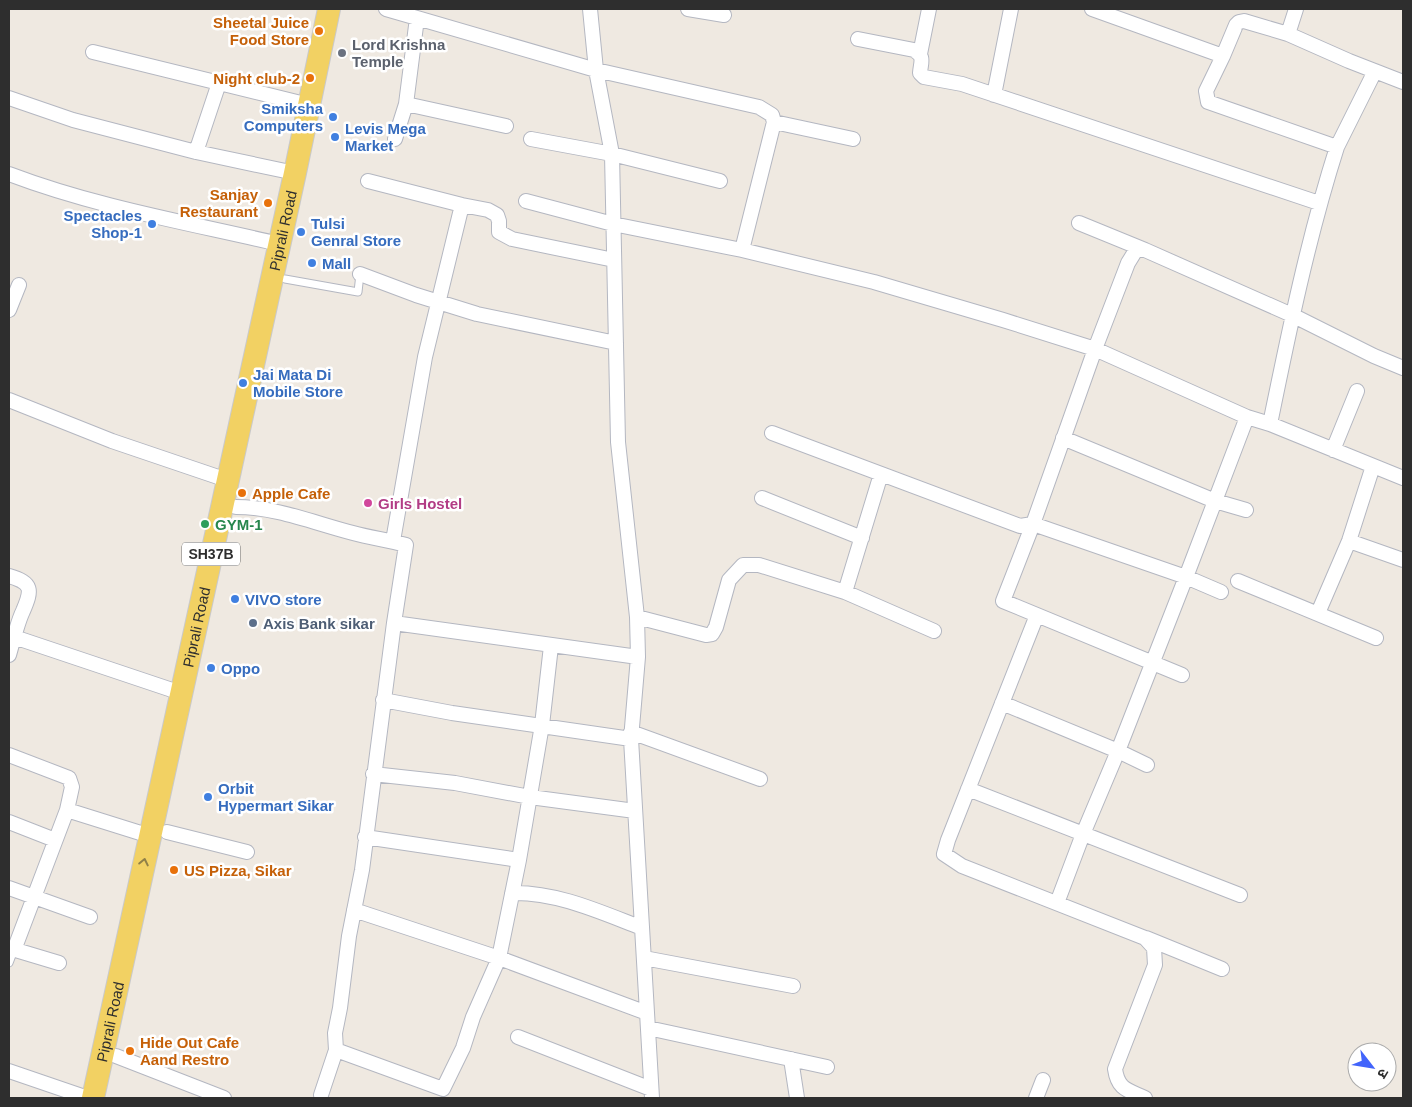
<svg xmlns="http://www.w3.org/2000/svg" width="1412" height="1107" viewBox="0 0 1412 1107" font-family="Arial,'Noto Sans Devanagari',sans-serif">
  <rect width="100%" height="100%" fill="#efe9e1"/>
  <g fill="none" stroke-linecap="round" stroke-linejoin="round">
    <defs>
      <path id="service" d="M285 279 358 292 360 274
        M9 963 14 950"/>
      <path id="minor" d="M386 9 596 70 759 107 772 115 774 122 742 250
        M590 9 596 70 612 154 618 442 637 617 638 657 631 739 652 1098
        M688 9 724 15
        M1092 9 1223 56 1206 91 1208 102 1337 147C1308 238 1289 331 1270 424
        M1296 9 1288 34 1349 61 1403 82
        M417 18 406 104 506 126
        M858 39 914 50C925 57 921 61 920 73L924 77 962 84 1319 203
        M93 52 309 105
        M920 54 929 9
        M1223 56 1236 25 1239 22 1244 21 1288 34
        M994 95 1011 9
        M9 98 73 120 196 152 295 173
        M774 122 853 139
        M395 139 406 104
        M531 139 612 154 720 181
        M1337 147 1375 71
        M196 152 219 83
        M9 174C96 207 189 223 279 244
        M368 181 462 205 488 210 497 215 499 221V232L512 239 614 260
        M526 201 613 224 742 250 874 282 1003 320 1095 349 1247 417 1270 424 1403 478
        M1079 223 1145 250
        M360 274 416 295 477 314 616 343
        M9 310 19 285
        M9 400 112 441 227 480
        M772 433 1020 526 1033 524
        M1063 438 1215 501 1246 510
        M1333 450 1357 391
        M762 498 862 538
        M236 507C276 507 314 523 353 533 371 538 389 540 406 545L394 623 362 870 349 936 340 1008 335 1033 336 1050 321 1095
        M1033 524 1003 601 1182 675
        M393 541 425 357 462 205
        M1349 541 1403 560
        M9 576C33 583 32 590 23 611 19 619 17 628 14 637L181 693
        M1238 581 1376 638
        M845 592 881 474
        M1221 592 1186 577 1033 524 1095 349 1128 263 1136 250H1145L1292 315 1374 356 1403 368
        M1318 613 1349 541 1373 466
        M1037 615 948 840 944 854 962 866 1145 938 1154 948 1155 965 1115 1069C1118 1090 1128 1090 1145 1098
        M637 617 706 635 712 634 716 627 729 580 743 565H759L845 592 934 631
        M394 623 638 657
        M9 655 14 637
        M383 700 452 713 631 739
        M1002 703 1118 751 1147 765
        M631 732 760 779
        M9 755 69 778 72 787 67 810 14 950
        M373 774 455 783 530 797 635 811
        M968 789 1240 895
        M67 810 150 836
        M9 822 55 840
        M167 832 247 852
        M519 860 542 725 551 646
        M9 888 90 917
        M512 893C557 892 600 912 642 928
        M1057 903 1083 834 1118 751 1186 577 1247 417
        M354 910 499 958 647 1013
        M1146 938 1222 969
        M9 948 59 963
        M644 958 793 986
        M648 1028 827 1067
        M518 1037 651 1089
        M336 1050 443 1089 463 1048 473 1017 499 958 519 860 365 837
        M116 1056 224 1098
        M791 1059 797 1098
        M9 1071 88 1098
        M1036 1098 1043 1080"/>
      <g id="primary">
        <path id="s1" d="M93 1098 295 173 329 9"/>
      </g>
    </defs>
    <use href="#service" stroke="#b4b7c1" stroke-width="9"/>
    <use href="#minor" stroke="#b4b7c1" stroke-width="16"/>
    <use href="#primary" stroke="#c9c9c9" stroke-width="24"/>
    <use href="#service" stroke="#fff" stroke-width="7"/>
    <use href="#minor" stroke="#fff" stroke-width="14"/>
    <use href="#primary" stroke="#f2d163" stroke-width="22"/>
  </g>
  <defs><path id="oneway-chevron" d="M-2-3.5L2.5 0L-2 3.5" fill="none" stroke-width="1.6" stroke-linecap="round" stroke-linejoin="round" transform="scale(1.25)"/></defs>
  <use stroke="#908048" href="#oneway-chevron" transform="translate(144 862) rotate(-78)"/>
  <g fill="#e8710a" stroke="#fff" stroke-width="2">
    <circle cx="319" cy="31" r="5"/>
    <circle cx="310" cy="78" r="5"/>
    <circle cx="268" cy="203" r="5"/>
    <circle cx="242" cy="493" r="5"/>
    <circle cx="174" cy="870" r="5"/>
    <circle cx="130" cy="1051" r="5"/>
  </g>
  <circle fill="#6b7280" stroke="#fff" stroke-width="2" cx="342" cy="53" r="5"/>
  <g fill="#3f7fe0" stroke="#fff" stroke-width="2">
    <circle cx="333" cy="117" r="5"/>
    <circle cx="335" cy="137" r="5"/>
    <circle cx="152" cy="224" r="5"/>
    <circle cx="301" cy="232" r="5"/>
    <circle cx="312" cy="263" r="5"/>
    <circle cx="243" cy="383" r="5"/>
    <circle cx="235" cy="599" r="5"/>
    <circle cx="211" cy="668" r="5"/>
    <circle cx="208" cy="797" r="5"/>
  </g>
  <circle fill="#d1479c" stroke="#fff" stroke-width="2" cx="368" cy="503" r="5"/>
  <circle fill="#2e9e5b" stroke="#fff" stroke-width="2" cx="205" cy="524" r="5"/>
  <circle fill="#5c6f8a" stroke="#fff" stroke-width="2" cx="253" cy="623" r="5"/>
  <g text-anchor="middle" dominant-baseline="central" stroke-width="5" stroke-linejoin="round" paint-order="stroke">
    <rect fill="#fff" stroke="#6d6d6d" stroke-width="1" x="182" y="542.5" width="58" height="23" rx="4"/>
    <g font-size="14" font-weight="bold" fill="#2e2e2e">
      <text x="211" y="554">SH37B</text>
    </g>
    <g font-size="15" font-weight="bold" fill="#c56008" stroke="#fff" text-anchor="end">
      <text x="309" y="22">Sheetal Juice<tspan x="309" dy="17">Food Store</tspan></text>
      <text x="300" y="78">Night club-2</text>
      <text x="258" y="194">Sanjay<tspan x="258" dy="17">Restaurant</tspan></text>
      <text x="252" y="493" text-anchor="start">Apple Cafe</text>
      <text x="184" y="870" text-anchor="start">US Pizza, Sikar</text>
      <text x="140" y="1042" text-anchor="start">Hide Out Cafe<tspan x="140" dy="17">Aand Restro</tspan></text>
    </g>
    <g font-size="15" font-weight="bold" fill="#5b616d" stroke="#fff" text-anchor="start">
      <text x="352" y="44">Lord Krishna<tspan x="352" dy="17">Temple</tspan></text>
    </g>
    <g font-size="15" font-weight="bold" fill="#366cbe" stroke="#fff" text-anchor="start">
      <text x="323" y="108" text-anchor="end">Smiksha<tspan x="323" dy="17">Computers</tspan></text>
      <text x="345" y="128">Levis Mega<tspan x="345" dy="17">Market</tspan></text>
      <text x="142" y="215" text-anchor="end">Spectacles<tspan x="142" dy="17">Shop-1</tspan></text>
      <text x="311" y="223">Tulsi<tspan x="311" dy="17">Genral Store</tspan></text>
      <text x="322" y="263">Mall</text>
      <text x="253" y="374">Jai Mata Di<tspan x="253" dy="17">Mobile Store</tspan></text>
      <text x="245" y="599">VIVO store</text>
      <text x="221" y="668">Oppo</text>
      <text x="218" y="788">Orbit<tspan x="218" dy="17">Hypermart Sikar</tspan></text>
    </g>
    <g font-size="15" fill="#2e2e2e" stroke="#fff">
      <text stroke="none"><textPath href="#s1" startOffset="888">Piprali Road</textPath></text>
      <text stroke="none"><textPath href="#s1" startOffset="482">Piprali Road</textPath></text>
      <text stroke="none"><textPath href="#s1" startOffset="78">Piprali Road</textPath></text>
    </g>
    <g font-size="15" font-weight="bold" fill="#b23c85" stroke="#fff" text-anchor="start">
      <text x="378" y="503">Girls Hostel</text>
    </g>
    <g font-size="15" font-weight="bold" fill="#27864d" stroke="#fff" text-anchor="start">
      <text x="215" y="524">GYM-1</text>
    </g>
    <g font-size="15" font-weight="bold" fill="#4e5e75" stroke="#fff" text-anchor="start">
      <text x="263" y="623">Axis Bank sikar</text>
    </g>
  </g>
  <rect width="1412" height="1107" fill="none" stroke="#2e2e2e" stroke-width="20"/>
  <g transform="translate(1372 1067) rotate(121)"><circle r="24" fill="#ffffff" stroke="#ababab"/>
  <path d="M0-4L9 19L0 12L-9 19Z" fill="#4264fb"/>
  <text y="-8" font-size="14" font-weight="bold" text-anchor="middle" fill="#2e2e2e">उ</text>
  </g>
</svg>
